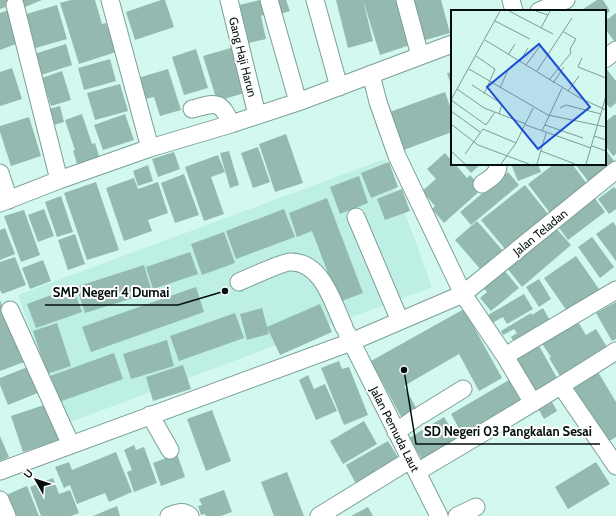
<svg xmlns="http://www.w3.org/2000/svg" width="616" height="516" viewBox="0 0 616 516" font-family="Cabin,sans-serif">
  <rect width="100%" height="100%" fill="#d2f8ef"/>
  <path fill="#beefe4" d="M385 159 432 287 65 424 18 295Z"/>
  <path fill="#94b9b1" d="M0 0H10L11 5 0 9Z
    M22 0H42L25 7Z
    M71 0H95L102 24 106 23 116 52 79 64 60 3Z
    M161 0H165L174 27 135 40 126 12Z
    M260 0 264 15 261 16 266 39 244 44 235 6Z
    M273 0H286L290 11 277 15Z
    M336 0H363L373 41 348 48Z
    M363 0H399L413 44 380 55Z
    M411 0H441L450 33 422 41Z
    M597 0H603L610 11 605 15V11H580Z
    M57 5 67 39 32 49 23 15Z
    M9 10 21 42 0 50V13Z
    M616 13V42H615L605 29V21Z
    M66 44 72 65 38 76 31 55Z
    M234 47 248 92 217 101 203 56Z
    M196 49 208 88 184 95 172 57Z
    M110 59 116 81 84 90 78 68Z
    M605 67 616 81V103L610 108 605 102Z
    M12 68 22 99 0 106V72Z
    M168 69 181 110 160 116 154 97 145 99 138 78Z
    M62 71 71 100 51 106 42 78Z
    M452 72V88L447 73Z
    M120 84 128 111 95 120 87 93Z
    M445 92 452 112V132L401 151 387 113Z
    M60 106 64 122 50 126 45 110Z
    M82 114 92 144 95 143 100 159 78 167 73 151 75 150 65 120Z
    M125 114 134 140 103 150 94 125Z
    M614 115H616V154L613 156 605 145V122Z
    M29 117 41 156 11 166 0 132V126Z
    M286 134 303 183 275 192 259 144Z
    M258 147 270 182 253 188 241 153Z
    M605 149 614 161 588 181 575 164H605Z
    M229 151 239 185 230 188 220 153Z
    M174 152 180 169 158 177 152 159Z
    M445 153 452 161V164H455L467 178 470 175 482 189 444 223 432 209 435 206 422 191 436 179 427 169Z
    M218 155 225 172 211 177 224 214 204 221 185 167Z
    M389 162 398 187 371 198 361 173Z
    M463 164H481L471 173Z
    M511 164H538L541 172 518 181Z
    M554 164H572L587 184 550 213 528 184Z
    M148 165 153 181 138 186 133 171Z
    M508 172 519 185 471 225 460 212Z
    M184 174 199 215 175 223 161 183Z
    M359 176 368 203 340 214 330 187Z
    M134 178 138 189 158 182 168 213 148 220 152 231 124 241 106 188Z
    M96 182 119 250 87 260 64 193Z
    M525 185 548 214 505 249 481 220Z
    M614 187 616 189V209L609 214 598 199Z
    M402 189 410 211 385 220 377 199Z
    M61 196 73 232 57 237 45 202Z
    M594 197 605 212 568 240 557 225Z
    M327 198 363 293 339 302 312 231 297 237 289 213Z
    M44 209 54 236 38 242 28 215Z
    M284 209 295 237 236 259 226 231Z
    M24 210 40 255 21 262 4 216Z
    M477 221 504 252 482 271 455 240Z
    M613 222 616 226V261L596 234Z
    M555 227 571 245 522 287 507 268Z
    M5 228 15 254 0 260V230Z
    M224 232 235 263 202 275 191 244Z
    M75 234 85 264 68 270 58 240Z
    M592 237 614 267 600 278 578 247Z
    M190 252 198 274 153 289 146 267Z
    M576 256 599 289 567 311 544 278Z
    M15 257 26 285 2 294 0 290V262Z
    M43 260 51 281 30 289 22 268Z
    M144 265 152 292 85 313 76 287Z
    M504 270 519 288 491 311 480 298 487 292 483 288Z
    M539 279 551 299 539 307 526 287Z
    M73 287 82 312 36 328 27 304Z
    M196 287 204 312 91 352 82 327Z
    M524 294 533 309 507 324 503 317 492 323 488 315Z
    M0 300 24 362 0 371Z
    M616 302V339L612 341 596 313Z
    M320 304 332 332 280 355 267 327Z
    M262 308 269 334 247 340 240 314Z
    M543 308 553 326 516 346 511 337 517 333 514 329 503 335 501 331 531 313 532 315Z
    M464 309 502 378 479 391 459 354 404 386 419 413 404 422 371 361Z
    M235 313 244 338 179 361 170 336Z
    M575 317 586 335 596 329 607 347 560 376 549 358 551 357 541 342Z
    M57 323 71 366 47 374 33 331Z
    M167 340 174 366 131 379 123 354Z
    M538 344 557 378 536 390 515 357Z
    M114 353 123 379 59 402 50 376Z
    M339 361 342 369 349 367 368 415 344 425 321 368Z
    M183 365 191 389 153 401 146 377Z
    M30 366 40 392 8 405 0 385V378Z
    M598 372 616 402V437L606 443 569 390Z
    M308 375 314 389 325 384 337 411 316 420 299 380Z
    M509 380 522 403 464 437 451 414Z
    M552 402 557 411 544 419 539 410Z
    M50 403 61 440 23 452 11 416Z
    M212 410 231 461 206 471 187 419Z
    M444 417 457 438 422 459 409 438Z
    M364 421 377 444 343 464 330 441Z
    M0 436 9 457 0 461Z
    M388 441 399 459 356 484 346 465Z
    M134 445 136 450 144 447 157 483 134 492 127 472 132 470 124 450Z
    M116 452 132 492 109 502 105 493 77 504 70 485 64 488 55 467 69 462 72 470Z
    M177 454 185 477 161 486 153 463Z
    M596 462 610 484 568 509 555 487Z
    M287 472 304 516H274L261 482Z
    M53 478 59 494 70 490 79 513 71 516H41L30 487Z
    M27 486 39 516H13L4 496Z
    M224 490 232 512 221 516H206L205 514 201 515 198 506 202 505 199 499Z
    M117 506 120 516H93Z
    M368 507 373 516H351Z"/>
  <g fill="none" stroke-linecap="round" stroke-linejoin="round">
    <defs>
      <path id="minor" d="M110 0 150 148
        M229 0 257 115
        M269 0 298 102
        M315 0 339 87
        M405 0 420 56
        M511 0 514 11
        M15 5 59 180
        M539 11 566 0
        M605 59 616 50
        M371 74 378 102 397 156 463 294 505 356 533 403
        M192 109C216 103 220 99 231 124
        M0 173 9 200
        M482 184C489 179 499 174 498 164
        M0 203 59 180 150 148 231 124 298 102 452 44
        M356 217 400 321
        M239 282C248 278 283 262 290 262 322 261 333 303 344 327
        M10 310 71 445
        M347 333 439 516
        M505 356 616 290
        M562 387 616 466
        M150 415 170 450
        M421 415 463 389
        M396 432 417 417
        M0 471 351 342 463 294 616 170
        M417 472C484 432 551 393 616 351
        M0 500 7 516
        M169 516C176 513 183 510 190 516
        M319 516 410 460
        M457 516 476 507"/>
    </defs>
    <use href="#minor" stroke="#7b9f97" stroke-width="19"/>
    <use href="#minor" stroke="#fff" stroke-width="17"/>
  </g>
  <g text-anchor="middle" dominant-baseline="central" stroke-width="4" stroke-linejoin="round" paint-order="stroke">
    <g font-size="12" fill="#030f0c" stroke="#fff">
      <text transform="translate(243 57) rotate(76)">Gang Haji Harun</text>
      <text transform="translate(540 232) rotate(-39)">Jalan Teladan</text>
      <text transform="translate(395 429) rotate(63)">Jalan Pemuda Laut</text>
    </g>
  </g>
  <g transform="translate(451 10)">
    <rect width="155" height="155" fill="#d2f8ef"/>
    <path fill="none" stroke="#7f9b94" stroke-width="1" d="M58 1 102 24M85 1 97 5M44 11 79 29M90 18 99 1M34 30 129 88 155 100M57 45 64 34M25 46 44 59 33 84M131 48 127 57 155 68M69 51 77 38M75 55 89 36M18 59 97 105 155 117M86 61 121 8M98 70 120 43 119 39 125 29 113 22M102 73 113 57M21 75 51 94 48 104M49 78 57 60M6 79 33 98 75 114M117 81 128 66M0 90 49 1M0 90 35 115 44 102M109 98 115 95 150 104M0 101 29 122M0 114 27 135 78 154M75 115 140 138M94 115 132 128M91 121 111 78M143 126 155 130M141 136 155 141M0 141 14 154M90 141 124 154M14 144 32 119 65 133M50 154 65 133 82 98M86 154 95 123M135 154 155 86"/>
    <path fill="#1d4ed8" fill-opacity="0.15" stroke="#1d4ed8" stroke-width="2" d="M88 34 139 97 87 139 36 77Z"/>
    <rect width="155" height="155" fill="none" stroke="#030f0c" stroke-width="2"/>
  </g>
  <path fill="none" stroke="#030f0c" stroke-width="1.5" d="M225 291L178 305H45M404 370L416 444H600"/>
  <g fill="#030f0c" stroke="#fff" stroke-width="1.5">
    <circle cx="225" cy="291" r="4"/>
    <circle cx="404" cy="370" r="4"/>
  </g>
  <g font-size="13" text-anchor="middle" font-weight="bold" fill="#030f0c" stroke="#fff" stroke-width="4" stroke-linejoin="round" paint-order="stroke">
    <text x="111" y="297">SMP Negeri 4 Dumai</text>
    <text x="508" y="436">SD Negeri 03 Pangkalan Sesai</text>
  </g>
  <g transform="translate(36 480) rotate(309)" stroke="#ffffff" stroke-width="3" paint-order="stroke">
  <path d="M0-3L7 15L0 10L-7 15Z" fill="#030f0c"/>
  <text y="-6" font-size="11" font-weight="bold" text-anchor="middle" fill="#030f0c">U</text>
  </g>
</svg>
